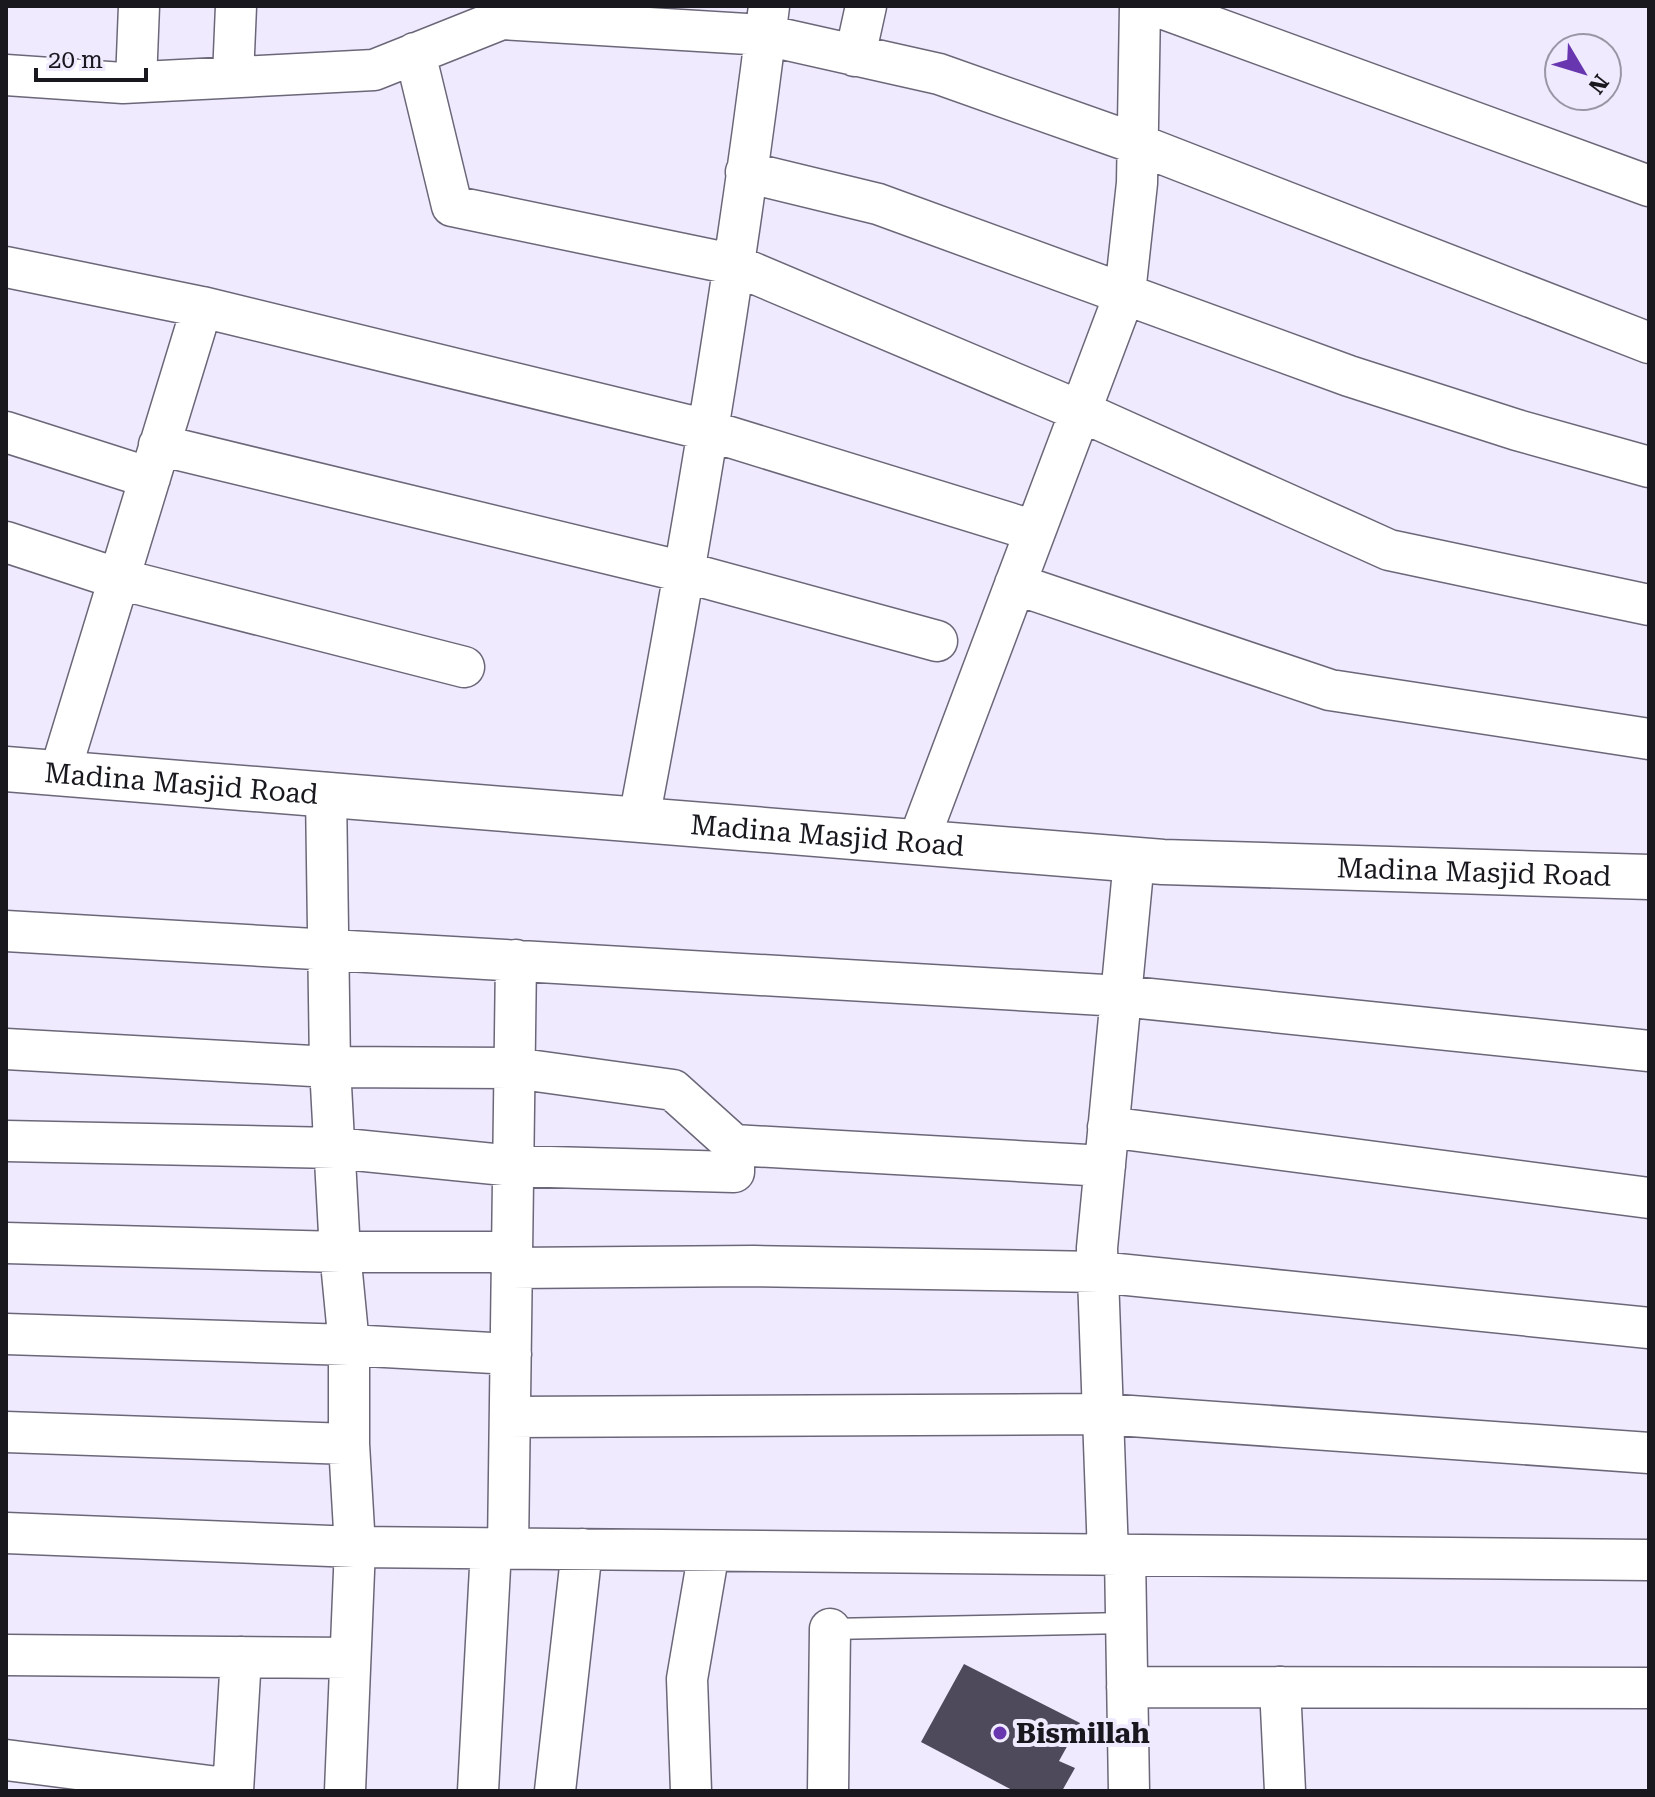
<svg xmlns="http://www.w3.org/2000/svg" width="1655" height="1797" viewBox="0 0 1655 1797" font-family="'Roboto Serif',serif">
  <rect width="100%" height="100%" fill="#efeafe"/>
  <path fill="#4f4a5b" d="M964 1664 1080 1723 1059 1761 1075 1768 1062 1791H1014L921 1742Z"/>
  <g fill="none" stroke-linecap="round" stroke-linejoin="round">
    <defs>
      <path id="service" d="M830 1629 1126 1623"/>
      <path id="minor" d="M1156 6 1649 186
        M502 19 765 35 939 74 1137 144 1649 343
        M415 53 452 206 732 264 1080 411 1389 550 1649 605
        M855 56 866 6
        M6 75 123 83 374 70 502 19 517 6
        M233 77 236 6
        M136 82 139 6
        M746 172 878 204 1349 376 1517 430 1649 467
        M6 267 202 307 707 430 1035 531
        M6 432 150 478
        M159 445 684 572 937 641
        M6 542 119 579 464 667
        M1015 584 1330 690 1649 739
        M60 772 202 307
        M326 793 330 1067 340 1252 349 1345V1444L355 1547 345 1791
        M639 819C690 551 736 277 769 6
        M918 842 1125 293 1137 183 1140 6
        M6 931 1121 996 1649 1051
        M6 1049 330 1067 514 1068 673 1090 734 1145 1105 1166
        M1108 1127 1649 1198
        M6 1141 335 1148 513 1166 734 1172V1145
        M6 1243 340 1252H512
        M511 1268 754 1266 1098 1272 1649 1328
        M6 1334 349 1345 511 1354
        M510 1417 1103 1414 1649 1453
        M6 1432 349 1444
        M6 1533 355 1547 1649 1560
        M508 1549 516 960
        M1108 1555 1097 1248 1134 860
        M1125 1555 1129 1791
        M6 1655 350 1658
        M1127 1687 1649 1688
        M1280 1687 1285 1791
        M6 1760 233 1789
        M233 1791 241 1657
        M478 1791 491 1549
        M555 1791 582 1549
        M691 1791 687 1679 709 1551
        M828 1791 830 1629"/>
      <g id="tertiary">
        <path id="s1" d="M6 769 1163 862 1649 877"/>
      </g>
    </defs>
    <use href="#service" stroke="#6c6778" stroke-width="23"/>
    <use href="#minor" stroke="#6c6778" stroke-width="43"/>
    <use href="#tertiary" stroke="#6c6778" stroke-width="47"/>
    <use href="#service" stroke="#fff" stroke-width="20"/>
    <use href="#minor" stroke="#fff" stroke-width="40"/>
    <use href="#tertiary" stroke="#fff" stroke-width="44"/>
  </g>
  <circle fill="#6837af" stroke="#efeafe" stroke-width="3" cx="1000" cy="1733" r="8"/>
  <g text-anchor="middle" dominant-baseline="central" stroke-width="8" stroke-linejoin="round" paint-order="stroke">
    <g font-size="28" fill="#1a181f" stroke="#efeafe">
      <text stroke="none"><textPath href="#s1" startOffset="176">Madina Masjid Road</textPath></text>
      <text stroke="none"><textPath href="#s1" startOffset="824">Madina Masjid Road</textPath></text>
      <text stroke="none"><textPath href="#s1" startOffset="1472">Madina Masjid Road</textPath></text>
    </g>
    <g font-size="28" font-weight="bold" fill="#1a181f" stroke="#efeafe" text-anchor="start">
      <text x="1016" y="1733">Bismillah</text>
    </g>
  </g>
  <rect width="1655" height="1797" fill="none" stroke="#1a181f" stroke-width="16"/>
  <g transform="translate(1583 72) rotate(128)"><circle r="38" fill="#efeafe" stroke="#9a96a5" stroke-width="2"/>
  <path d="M0-6L14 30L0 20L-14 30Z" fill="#6837af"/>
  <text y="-12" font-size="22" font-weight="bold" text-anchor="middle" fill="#1a181f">N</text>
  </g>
  <path d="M36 68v12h110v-12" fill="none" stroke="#1a181f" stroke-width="4"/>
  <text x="48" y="68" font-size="24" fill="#1a181f" stroke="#efeafe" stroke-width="6" paint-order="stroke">20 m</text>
</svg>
